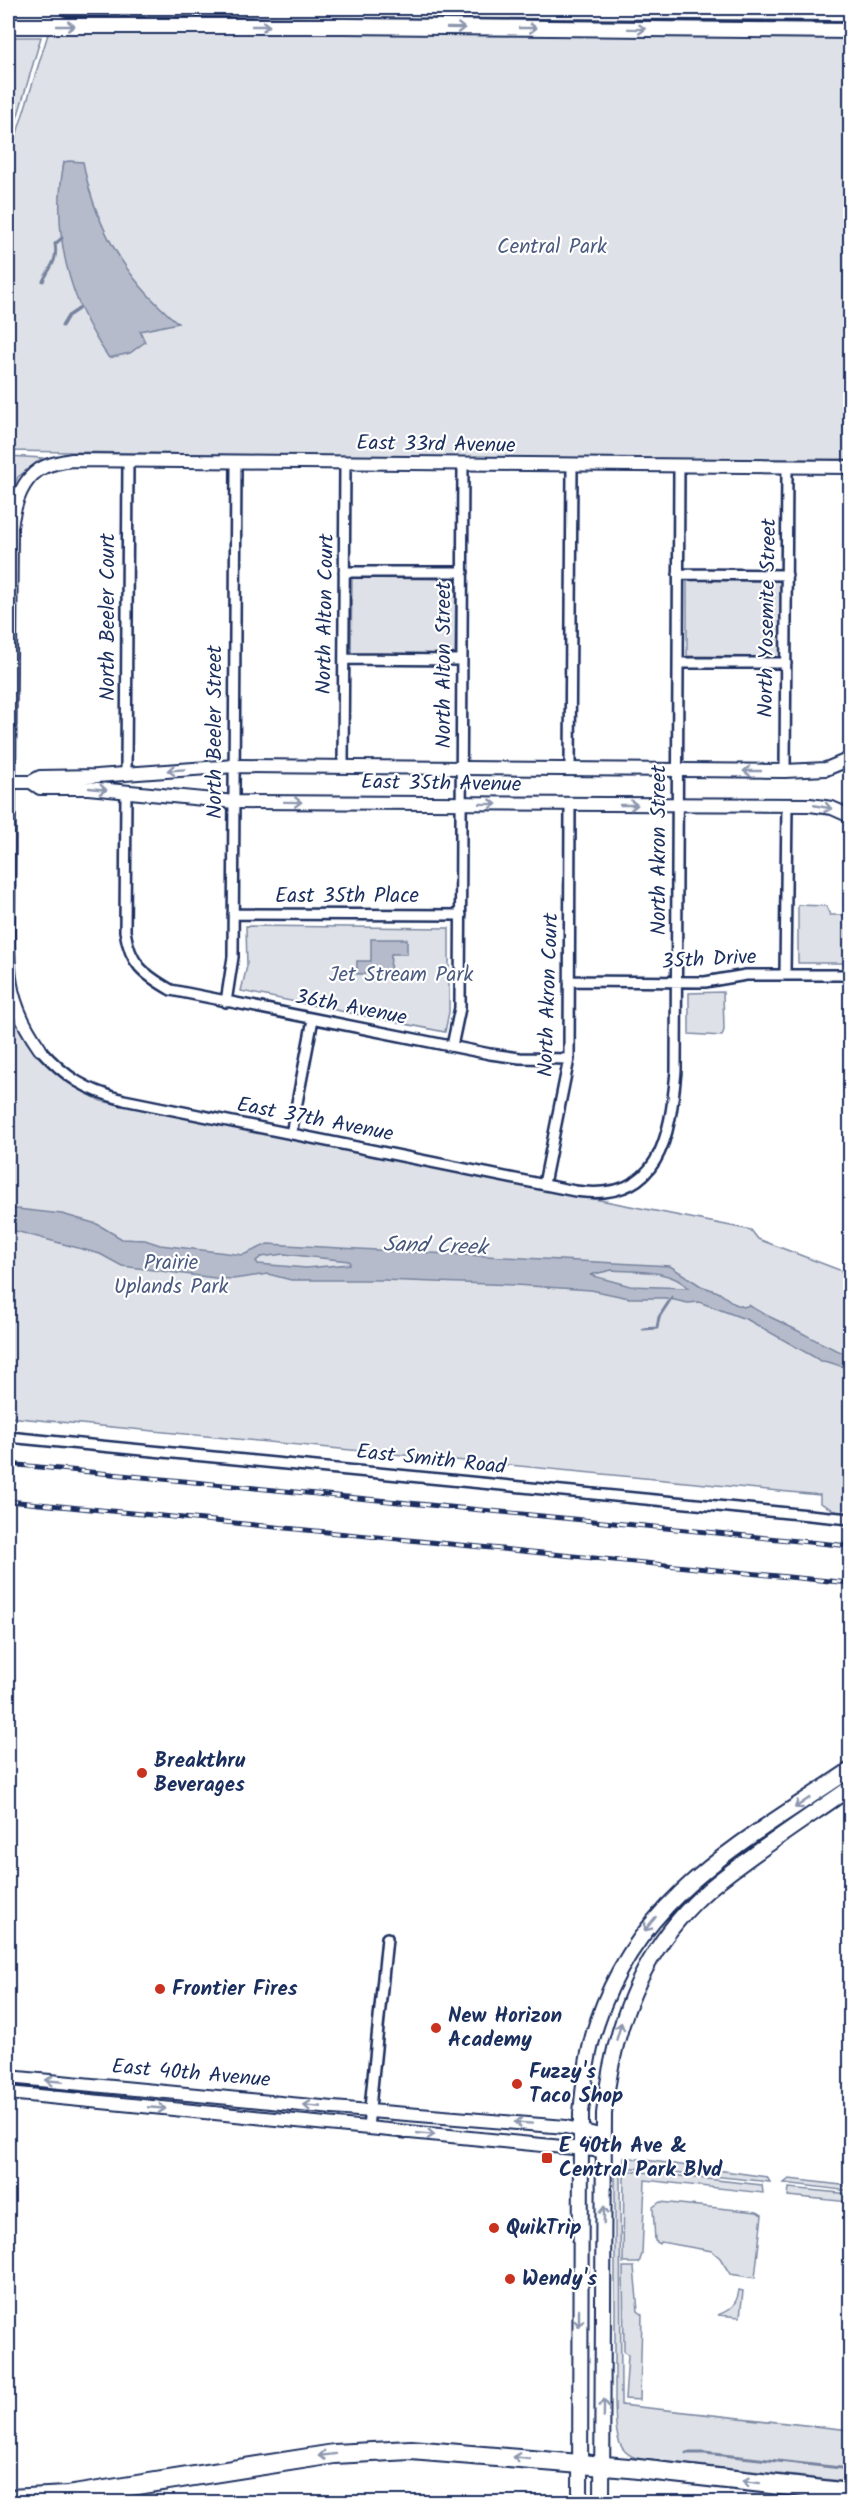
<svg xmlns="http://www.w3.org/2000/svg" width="858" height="2510" viewBox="0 0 858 2510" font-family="Kalam,sans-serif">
  <rect width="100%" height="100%" fill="#fff"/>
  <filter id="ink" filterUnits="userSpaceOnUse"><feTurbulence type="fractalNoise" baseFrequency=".0167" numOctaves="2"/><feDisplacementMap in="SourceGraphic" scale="12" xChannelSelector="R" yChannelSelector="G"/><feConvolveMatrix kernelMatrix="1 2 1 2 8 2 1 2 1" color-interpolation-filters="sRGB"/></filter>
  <g filter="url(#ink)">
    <path fill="#dee1e7" stroke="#7c88a2" stroke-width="1.5" d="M49 31 850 37V459L572 460 8 451V162Z
      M8 37H41L8 149Z
      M8 456 42 458 18 477 8 498Z
      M352 578 456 579 455 654H351Z
      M687 580 781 581 780 657 687 656Z
      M798 905 826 906 830 915H850V963H798Z
      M246 926 449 928V1012L445 1032 241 991 247 966Z
      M723 992 724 1030 722 1036 689 1034V993Z
      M8 999C22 1048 56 1080 101 1101L751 1230 758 1239 850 1274V1514L839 1513 820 1503V1495L8 1417Z
      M624 2157 767 2177 770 2182 624 2167Z
      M624 2170 762 2185 763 2193 645 2180 642 2254 639 2263H623Z
      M615 2171H620L621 2405 850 2430V2482L642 2459C614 2455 616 2429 615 2405Z
      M789 2179 850 2186V2191L784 2183Z
      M789 2188 850 2194V2202L788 2196Z
      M660 2202 757 2212 762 2215 755 2278 730 2274 720 2258 712 2251 661 2242 660 2244 655 2241 653 2207Z
      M623 2267H634L638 2311 642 2314 640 2400 625 2399 628 2355 624 2351Z
      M739 2290 743 2291 740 2317 718 2315C731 2310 737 2304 739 2290Z"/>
    <path fill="#b5bbca" stroke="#77839f" stroke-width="1.5" fill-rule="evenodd" d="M69 161 83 162C95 227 127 281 178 323L140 331 145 342 130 353 109 358C68 300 51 231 64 162Z
      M371 939H407V954H391L390 974H357V961H371Z
      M8 1208 62 1214 97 1224 122 1239 145 1240 160 1245 243 1255 268 1244 670 1266 701 1286 718 1292 735 1304 744 1307 749 1305C761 1314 774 1318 786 1325 808 1335 827 1348 850 1355V1368C840 1368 832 1361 821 1361L748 1320 699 1302 688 1303 665 1298H629L591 1290 515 1285 382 1280H291L268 1274 233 1279 215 1278 122 1266 100 1254 8 1229ZM284 1254 349 1261 350 1264 306 1268 258 1264 256 1261 261 1257ZM612 1270C636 1272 671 1269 688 1288L630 1286 590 1275Z"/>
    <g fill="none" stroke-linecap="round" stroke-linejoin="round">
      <path stroke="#77839f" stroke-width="3" d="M43 281C50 267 58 261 55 244L62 238
        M62 326 68 316 80 308
        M643 1329 657 1328 659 1317 672 1297
        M686 2453H704L850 2469"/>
      <defs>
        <path id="minor" d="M344 572H463
          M678 574 787 575
          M344 659 462 660
          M678 663H786
          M343 766 345 463
          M570 769 572 466
          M785 771 787 467
          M126 774 128 460
          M126 792 125 931C130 964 143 974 171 990L490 1054 520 1058 569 1059
          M233 914 461 915
          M785 974 787 805
          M569 981 705 982 746 975H850
          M226 1002 233 957 236 462
          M452 1046 460 1008 463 464
          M40 1049C66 1078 86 1090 124 1100L575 1191C660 1203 670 1138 676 1071L679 466
          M291 1134 313 1019
          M544 1184 569 1059 570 805
          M8 1437 850 1519
          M368 2128 387 1938"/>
        <path id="tertiary" d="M10 782H31L40 777 97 776 235 766 785 771 826 769 850 759
          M31 782 40 788H88L235 802 810 805 832 808 850 816
          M40 1049C9 1005 8 980 8 927L11 527C14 506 22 477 44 467 52 463 62 462 71 460L850 467
          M8 2077 333 2108 566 2127 604 2136
          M8 2093 604 2151"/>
        <path id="secondary" d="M66 8 850 13
          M8 26H344L850 31
          M580 2502 581 2113C584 2082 587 2052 597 2023 639 1894 746 1841 850 1770
          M602 2502 604 2114C613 2022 645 1939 720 1880 762 1847 807 1818 850 1788"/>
        <path id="motorway" d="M8 2499 67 2496 334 2454 411 2450 629 2468 850 2493"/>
      </defs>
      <use href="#minor" stroke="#1b2f5e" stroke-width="14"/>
      <use href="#tertiary" stroke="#1b2f5e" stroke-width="16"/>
      <use href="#secondary" stroke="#1b2f5e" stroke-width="18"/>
      <use href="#motorway" stroke="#1b2f5e" stroke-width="22"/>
      <use href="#minor" stroke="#fff" stroke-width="9"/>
      <use href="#tertiary" stroke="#fff" stroke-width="12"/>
      <use href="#secondary" stroke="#fff" stroke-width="14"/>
      <use href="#motorway" stroke="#fff" stroke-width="18"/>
      <defs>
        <path id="rail" d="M8 1464 850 1546
          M8 1501 850 1583"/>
      </defs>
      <use href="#rail" stroke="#1b2f5e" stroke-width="5"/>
      <use href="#rail" stroke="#fff" stroke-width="3" stroke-dasharray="9" stroke-linecap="butt"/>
    </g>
    <defs><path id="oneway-shaft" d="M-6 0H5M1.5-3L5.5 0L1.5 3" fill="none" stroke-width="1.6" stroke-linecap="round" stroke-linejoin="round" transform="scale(1.5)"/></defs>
    <g stroke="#8d97ae">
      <use href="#oneway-shaft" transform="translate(66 26)"/>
      <use href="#oneway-shaft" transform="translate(261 26)"/>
      <use href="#oneway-shaft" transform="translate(456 28) rotate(1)"/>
      <use href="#oneway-shaft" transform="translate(528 28)"/>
      <use href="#oneway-shaft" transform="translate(637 29) rotate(1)"/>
      <use href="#oneway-shaft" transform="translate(176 770) rotate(176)"/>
      <use href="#oneway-shaft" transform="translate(752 771) rotate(-180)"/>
      <use href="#oneway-shaft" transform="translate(98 789) rotate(6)"/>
      <use href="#oneway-shaft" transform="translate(293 802) rotate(1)"/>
      <use href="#oneway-shaft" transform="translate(488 804) rotate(1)"/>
      <use href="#oneway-shaft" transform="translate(629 805)"/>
      <use href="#oneway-shaft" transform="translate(823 807) rotate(11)"/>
      <use href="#oneway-shaft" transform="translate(802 1803) rotate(146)"/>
      <use href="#oneway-shaft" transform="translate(650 1924) rotate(129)"/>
      <use href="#oneway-shaft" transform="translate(619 2031) rotate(-74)"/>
      <use href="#oneway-shaft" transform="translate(54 2081) rotate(-175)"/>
      <use href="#oneway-shaft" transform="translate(312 2106) rotate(-175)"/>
      <use href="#oneway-shaft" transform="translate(157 2108) rotate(5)"/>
      <use href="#oneway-shaft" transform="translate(523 2123) rotate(-176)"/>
      <use href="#oneway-shaft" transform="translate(426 2134) rotate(5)"/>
      <use href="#oneway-shaft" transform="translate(604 2215) rotate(-89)"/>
      <use href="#oneway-shaft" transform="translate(579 2318) rotate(90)"/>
      <use href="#oneway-shaft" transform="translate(604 2408) rotate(-89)"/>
      <use href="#oneway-shaft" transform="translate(327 2455) rotate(173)"/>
      <use href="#oneway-shaft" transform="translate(521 2458) rotate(-174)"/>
      <use href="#oneway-shaft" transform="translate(751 2482) rotate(-173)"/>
    </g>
  </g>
  <g fill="#c8321e" stroke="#fff" stroke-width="2">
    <circle cx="142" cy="1773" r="6"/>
    <circle cx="160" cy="1989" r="6"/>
    <circle cx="436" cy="2028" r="6"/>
    <circle cx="517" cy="2084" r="6"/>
    <rect x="541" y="2152" width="12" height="12" rx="3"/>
    <circle cx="494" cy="2228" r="6"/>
    <circle cx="510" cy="2279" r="6"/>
  </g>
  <g text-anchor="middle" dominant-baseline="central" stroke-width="4.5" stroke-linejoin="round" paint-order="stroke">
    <g font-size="21" fill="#4c5c80" stroke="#fff">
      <text x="552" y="247">Central Park</text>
      <text x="401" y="975">Jet Stream Park</text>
      <text x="171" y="1263">Prairie<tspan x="171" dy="24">Uplands Park</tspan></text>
    </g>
    <g font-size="21" fill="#1b2f5e" stroke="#fff">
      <text transform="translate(436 445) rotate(1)">East 33rd Avenue</text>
      <text transform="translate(326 614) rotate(-89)">North Alton Court</text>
      <text transform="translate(108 617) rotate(-90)">North Beeler Court</text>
      <text transform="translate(768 618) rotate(-89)">North Yosemite Street</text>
      <text transform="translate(444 665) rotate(-90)">North Alton Street</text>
      <text transform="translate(215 732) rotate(-90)">North Beeler Street</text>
      <text transform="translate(441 784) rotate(1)">East 35th Avenue</text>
      <text transform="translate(659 850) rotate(-90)">North Akron Street</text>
      <text x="347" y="896">East 35th Place</text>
      <text transform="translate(709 960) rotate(-3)">35th Drive</text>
      <text transform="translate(549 995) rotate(-88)">North Akron Court</text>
      <text transform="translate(351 1008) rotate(11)">36th Avenue</text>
      <text transform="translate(315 1120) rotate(11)">East 37th Avenue</text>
      <text transform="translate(431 1460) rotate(6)">East Smith Road</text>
      <text transform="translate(191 2074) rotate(5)">East 40th Avenue</text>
    </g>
    <g font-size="21" font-weight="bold" fill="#1b2f5e" stroke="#fff" text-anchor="start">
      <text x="154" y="1761">Breakthru<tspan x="154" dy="24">Beverages</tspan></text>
      <text x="172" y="1989">Frontier Fires</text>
      <text x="448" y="2016">New Horizon<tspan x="448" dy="24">Academy</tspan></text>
      <text x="529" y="2072">Fuzzy's<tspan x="529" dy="24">Taco Shop</tspan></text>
      <text x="559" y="2146">E 40th Ave &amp;<tspan x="559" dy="24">Central Park Blvd</tspan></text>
      <text x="506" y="2228">QuikTrip</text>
      <text x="522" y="2279">Wendy's</text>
    </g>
    <g font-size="22" font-style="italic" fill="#49597e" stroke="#fff">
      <text transform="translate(435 1247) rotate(2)">Sand Creek</text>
    </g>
  </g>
  <rect width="858" height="2510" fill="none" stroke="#fff" stroke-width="30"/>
  <rect x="15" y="15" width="828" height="2480" fill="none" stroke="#1b2f5e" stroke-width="2" filter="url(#ink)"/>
</svg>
